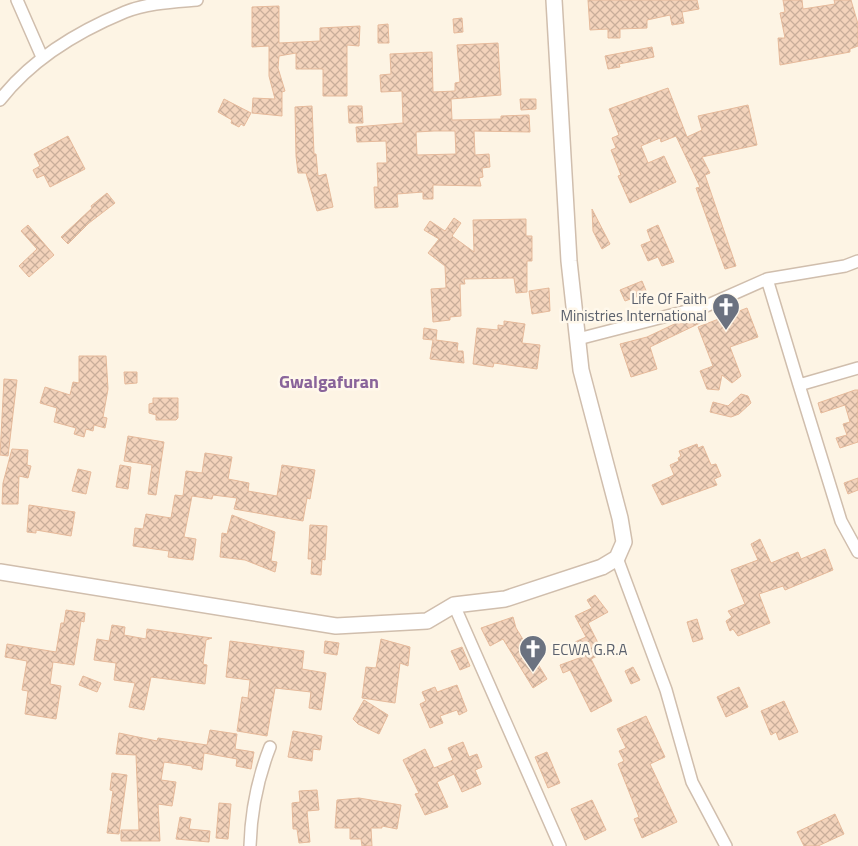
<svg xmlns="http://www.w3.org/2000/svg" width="858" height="846" viewBox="0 0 858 846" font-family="'Titillium Web',sans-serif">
  <defs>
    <pattern id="building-cross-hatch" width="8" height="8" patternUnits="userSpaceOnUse" patternTransform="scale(1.25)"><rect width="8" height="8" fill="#f3d3bb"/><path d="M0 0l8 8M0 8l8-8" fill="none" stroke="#c9ae9a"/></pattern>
  </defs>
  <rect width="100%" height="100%" fill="#fdf4e4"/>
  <path fill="url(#building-cross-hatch)" stroke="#e6ba9b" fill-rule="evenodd" d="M588 0H697L699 9 682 12 684 23 672 25 670 15 647 20V28L620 29V38H608V29L590 30Z
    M783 0H802L803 9 835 4 834 0H851L858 24V46L850 49V52L780 65 778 38H785L780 13 785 12Z
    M279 6V43L320 41V28L360 26 359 46 347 45V96H323V69H296V53L279 56 278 68 285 91 282 92V116L252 113 253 98 275 99 269 76V46L252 47V7Z
    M462 18 463 32 454 33 453 19Z
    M388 24 389 43H378V25Z
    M498 43 501 95 451 99 452 120 501 119V116L529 115 530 132 474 131 475 155 489 154 490 167 482 168 483 177 479 178 481 186 433 185V199H423V192L397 194 398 207 375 208 374 187H378L377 163H387L386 141 357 142 356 127 403 123 402 91 381 92 380 75 391 74 390 54 432 52 433 92 455 91V83L460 82 457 45ZM434 131H455L456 154 417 155 416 132Z
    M652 47 654 57 619 64 620 67 608 69 605 56Z
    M668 88 687 137 702 130 698 116 748 105 757 145 702 157 710 173 705 175 736 266 725 269 696 188 700 187 676 136 661 142 660 138 641 146 648 163 664 156 676 182 630 203 618 176 621 175 611 150 616 148 612 138 619 135 609 109Z
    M224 99 251 113 244 126 241 124 239 127 231 123 232 120 218 112Z
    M520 99H536V109L521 110Z
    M312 106 314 154H316L318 176 326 174 333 207 317 211 306 173H298L296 156 295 107Z
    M348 106H362L363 123H349Z
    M68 136 85 169 50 187 44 175 37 178 33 170 40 166 34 154Z
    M107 193 115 203 89 223 68 244 61 237 92 208 91 206Z
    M592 209 610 244 602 249 593 231Z
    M454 218 461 223 452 236 474 252 473 220 526 219V236H532V261H527V292L516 293 514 278 464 279 465 284H460L461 316 450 317V320L433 322 431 289 446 288 445 266 428 253 439 239 424 230 430 221 445 231Z
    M28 225 54 255 29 277 19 266 37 249 21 231Z
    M658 225 674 262 662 266 658 257 648 261 641 245 651 241 647 230Z
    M642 281 647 293 625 301 620 290Z
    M549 288 550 311 532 314 529 291Z
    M747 308 758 337 730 347 741 376 732 383 722 375 719 390 707 389 700 371 713 366 698 327Z
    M697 316 700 323 650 347 657 369 631 377 620 344 647 337 685 319Z
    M504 321 525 324 522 343 540 345 537 369 494 363 493 367 473 364 477 328 498 330V325L504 326Z
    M424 328 437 330 436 340 458 343 457 351H463L464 363 430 359 433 340 423 339Z
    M79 356H106L108 389 103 417 107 418 105 428 94 425 93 431 86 429 84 437 74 434 76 428 54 422 57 408 40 403 45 387 70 395 73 382 79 383Z
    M124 372H137V383L125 384Z
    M4 379 17 380 8 456 0 455Z
    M855 390H858V442L840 448 836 438 847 435 843 424 850 422 845 405 821 413 818 403Z
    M741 394 748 396 751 403 739 414 731 417 710 412 713 402 728 406Z
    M153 398H178V418L176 420H156V415L149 413V404L153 403Z
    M128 436 164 442 156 495 148 494 152 465 124 461Z
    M697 444 698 448 703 446 711 465 716 464 721 476 714 479 717 485 662 505 652 485 674 475 670 465 679 461 678 458 681 456 679 451Z
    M12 449 28 450 27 465 31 466 28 478 19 476 18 504H2L3 483Z
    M205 453 232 457 228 479 249 483 248 491 277 496 282 465 315 470 310 499 307 498 303 521 234 509 237 498 213 495 212 499 192 496 184 537 196 539 193 560 168 557 169 551 133 546 135 528 143 529 146 514 171 518 175 495 183 496 186 471 202 473Z
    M120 465 131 467 128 489 116 487Z
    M78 469 91 472 86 494 72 491Z
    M858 478V490L848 494 844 483Z
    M29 505 75 512 71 536 36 530V533L27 532Z
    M232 515 275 532 271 561 277 562 275 572 245 560 220 557 222 533 227 534Z
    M310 525 327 526 325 560 322 559 321 575 311 574 312 559H308Z
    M760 539 771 563 798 552 801 559 825 549 833 570 785 590 783 586 759 594 770 623 738 636 733 629 730 631 726 621 732 617 728 611 745 604 731 570 758 560 751 544Z
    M595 595 608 612 588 623 603 653 591 659 612 701 591 712 570 670 563 673 560 665 582 657 575 642 586 637 575 616 592 608 587 600Z
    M66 610 85 613 84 622 81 621 74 665 53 662 50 684 61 686 56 719 25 714 28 691 22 690 27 661 5 657 7 644 56 652 61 623H64Z
    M513 617 516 628 547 679 533 688 503 639 490 646 481 628Z
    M697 619 703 639 693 642 687 622Z
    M112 625 125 627 124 635 146 639 147 629 212 638 206 640 203 664 207 665 205 684 151 677 144 710 129 707 135 683 114 680 116 663 94 660 97 639 109 641Z
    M381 639 410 647 408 666 400 663 395 703 362 698 366 667 376 668Z
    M230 641 304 651 302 669 326 673 321 710 309 708 311 692 275 688 267 736 237 731 242 697 248 698 250 680 226 677Z
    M325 641 339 643 337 655 324 653Z
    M462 647 470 666 460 670 451 651Z
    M633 667 640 680 631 684 625 671Z
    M83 676 101 683 97 692 79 685Z
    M457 685 467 711 459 715 457 710 440 716 443 723 430 728 420 704 426 701 422 692 435 687 437 692Z
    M739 687 748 707 726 717 717 697Z
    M364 700 388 715 379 734 358 724 353 719Z
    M784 701 798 732 779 740 776 732 771 735 761 711Z
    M646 716 665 757 650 764 677 822 642 838 634 819 639 817 618 764 624 761 619 751 626 748 617 729Z
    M210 730 237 734 235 749 254 752 251 769 236 766 237 759 204 753 202 770 192 768V766L164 762 161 780 176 782 172 806 158 804 160 841H121V830H139L136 755 116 754 119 733 157 741 158 738 207 745Z
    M293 731 322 736 320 750 313 749 312 761 288 757Z
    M463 742 469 757 477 754 482 767 475 770 481 784 462 792 454 774 437 782 448 807 425 815 415 794 419 793 403 760 425 749 434 768 453 760 448 748Z
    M547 752 560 783 548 788 535 757Z
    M112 773 127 775 119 834 107 833 113 791 110 790Z
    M317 790 319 810 307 811 310 842 299 843 297 829H293L292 803 300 802 299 791Z
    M359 798 401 805 397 829 382 826V828H371L372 846H362L361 839H350V828H335L337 800Z
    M592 800 606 830 585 840 571 809Z
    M219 803 231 804 228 839 216 838Z
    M835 814 844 834 818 846H804L797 832Z
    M180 817 191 819 189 829 210 831 209 842 176 839Z"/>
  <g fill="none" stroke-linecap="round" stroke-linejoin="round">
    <defs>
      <path id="minor" d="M17 0 42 57
        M0 100C31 60 79 31 125 12 147 3 173 2 197 0
        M767 279 845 266 858 261
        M578 339 706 306 767 279 799 385 858 368
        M799 385 841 521 858 552
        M617 558 666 690 692 782 726 846
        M454 605 560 846
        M250 846C251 811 257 780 270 747"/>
      <path id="tertiary" d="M0 572 336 626 427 621 454 605 505 599 602 567 617 558 624 542 620 518 581 370 569 261 554 0"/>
    </defs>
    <use href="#minor" stroke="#d0bead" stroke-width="14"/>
    <use href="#tertiary" stroke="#d0bead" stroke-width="18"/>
    <use href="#minor" stroke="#fff" stroke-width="11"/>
    <use href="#tertiary" stroke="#fff" stroke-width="15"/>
  </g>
  <defs>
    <symbol id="church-pin" viewBox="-11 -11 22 30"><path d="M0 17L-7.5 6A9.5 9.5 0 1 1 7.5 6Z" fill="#6b7280" stroke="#fff8eb"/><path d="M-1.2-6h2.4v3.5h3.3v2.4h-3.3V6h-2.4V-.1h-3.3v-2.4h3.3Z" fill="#fff"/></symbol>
  </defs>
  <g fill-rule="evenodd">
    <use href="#church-pin" x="710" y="291" width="32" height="43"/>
    <use href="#church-pin" x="517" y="633" width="32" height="43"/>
  </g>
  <g text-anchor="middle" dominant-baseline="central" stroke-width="5" stroke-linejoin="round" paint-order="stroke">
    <g font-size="15" fill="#5b616d" stroke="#fff8eb" text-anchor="end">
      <text x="707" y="298">Life Of Faith<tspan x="707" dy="17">Ministries International</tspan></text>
      <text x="552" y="649" text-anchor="start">ECWA G.R.A</text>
    </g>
    <g font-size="18" font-weight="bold" fill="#89649a" stroke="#fff8eb">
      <text x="329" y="381">Gwalgafuran</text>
    </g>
  </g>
</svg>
